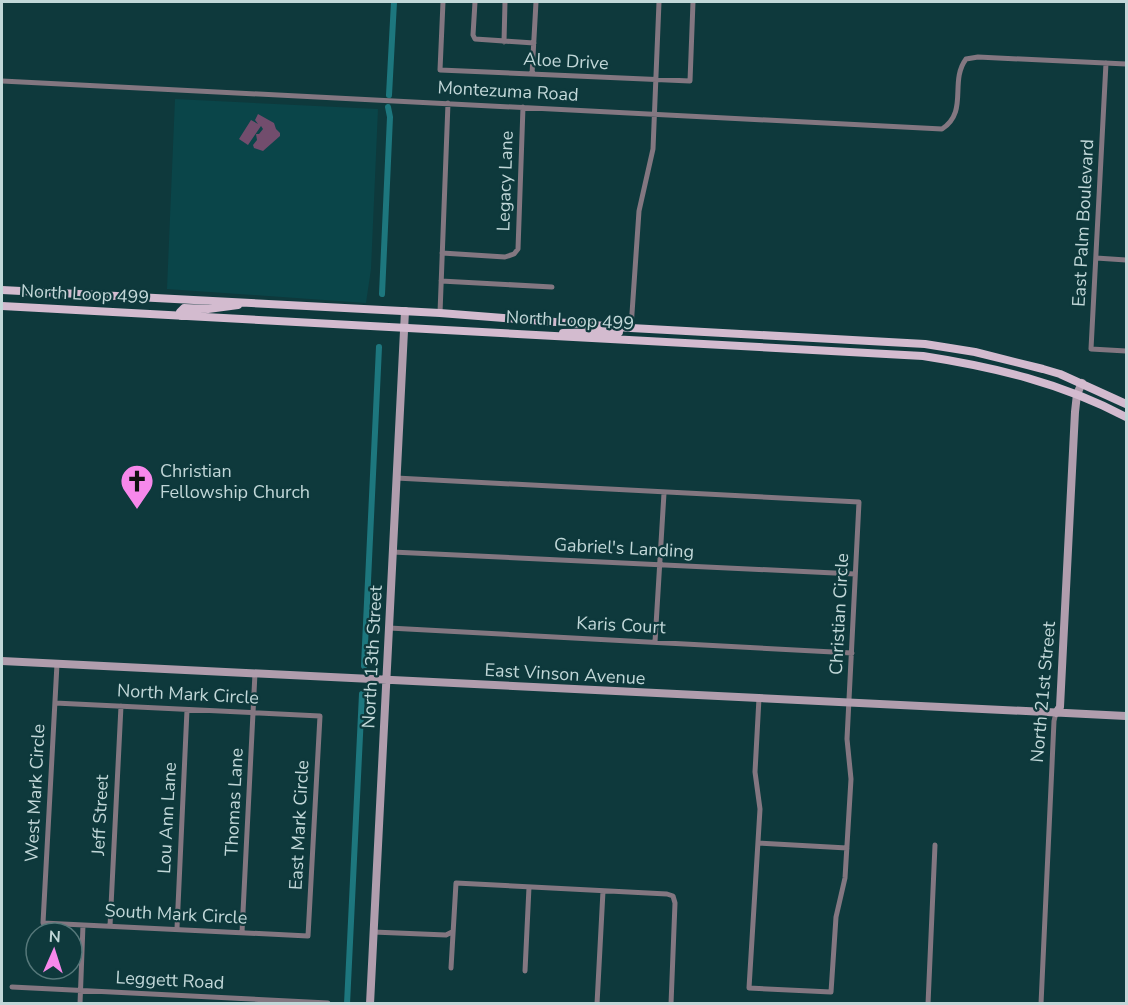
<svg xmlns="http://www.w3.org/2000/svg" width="1128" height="1005" viewBox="0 0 1128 1005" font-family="'Nunito Sans',sans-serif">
  <rect width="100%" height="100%" fill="#0e393c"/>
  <path fill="#0a4549" d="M175 99 378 109 371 269 366 303 167 289Z"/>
  <path fill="#724d6d" d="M258 114 274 123 276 129 280 133V136L263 151 254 148 253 145 257 140 256 134H259L263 129 261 126 248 145 239 139 251 120 258 124 255 120Z"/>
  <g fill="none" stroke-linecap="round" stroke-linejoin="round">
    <path stroke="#1d777e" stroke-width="6" d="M389 95 394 2
      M382 294 390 117 388 107
      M364 666 379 347
      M347 1004 362 694"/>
    <path stroke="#837781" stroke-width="5" d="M443 2 440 70 690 81 693 2
      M475 2 473 35 475 39 534 43
      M504 42 505 2
      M1106 63 1091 349 1126 351
      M532 74 536 2
      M2 81 942 129C969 111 949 82 966 59L978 57 1126 64
      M442 253 505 257 514 254 518 249 523 107
      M1096 258 1126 260
      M441 281 552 287
      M440 313 448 103
      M631 328 639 211 653 149 659 2
      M396 478 859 502 847 739 851 779 845 878 836 917 831 992 749 988 760 809 755 772 759 698
      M392 552 855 574
      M389 628 852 653
      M655 642 664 493
      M55 703 320 716 308 936 43 923 57 664
      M758 843 847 848
      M110 926 121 706
      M177 928 187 710
      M242 932 255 673
      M373 932 446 935 452 932
      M451 968 456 883 667 894 673 896 675 903 671 1004
      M525 971 529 887
      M12 987 328 1003
      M80 1004 83 925
      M597 1004 603 891
      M928 1004 935 845
      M1041 1004 1054 721 1056 713"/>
    <path stroke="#b09dad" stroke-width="8" d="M2 661 1126 716
      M1056 713 1060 707 1075 412 1077 394 1082 383
      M370 1004 405 311"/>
    <path stroke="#d3bbcf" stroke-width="8" d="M2 290 440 313 631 328 925 344 975 352 1043 369 1060 374 1126 404
      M2 306 923 356C994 367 1062 383 1126 417
      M181 316 180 312 184 308 208 309 238 305
      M563 333 619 332"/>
  </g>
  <defs>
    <symbol id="church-pin" viewBox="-11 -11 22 30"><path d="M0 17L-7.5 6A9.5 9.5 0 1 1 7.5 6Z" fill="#f788eb" stroke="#0e393c"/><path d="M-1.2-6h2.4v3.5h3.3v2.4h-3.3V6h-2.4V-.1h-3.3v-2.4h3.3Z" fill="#111"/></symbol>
  </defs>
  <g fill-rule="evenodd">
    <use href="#church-pin" x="118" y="462" width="38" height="52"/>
  </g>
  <g text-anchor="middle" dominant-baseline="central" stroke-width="4.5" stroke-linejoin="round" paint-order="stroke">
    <g font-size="18" fill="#c1d7d8" stroke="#0e393c">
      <text transform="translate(566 61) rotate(3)">Aloe Drive</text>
      <text transform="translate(508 91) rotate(3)">Montezuma Road</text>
      <text transform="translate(505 181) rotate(-88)">Legacy Lane</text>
      <text transform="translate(1083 223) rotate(-87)">East Palm Boulevard</text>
      <text transform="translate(85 294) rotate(3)">North Loop 499</text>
      <text transform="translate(570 320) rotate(3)">North Loop 499</text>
      <text transform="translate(624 548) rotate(3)">Gabriel's Landing</text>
      <text transform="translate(839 614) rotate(-87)">Christian Circle</text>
      <text transform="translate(621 625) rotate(3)">Karis Court</text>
      <text transform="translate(372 657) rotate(-87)">North 13th Street</text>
      <text transform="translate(565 674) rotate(3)">East Vinson Avenue</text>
      <text transform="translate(1043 692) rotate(-85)">North 21st Street</text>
      <text transform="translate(188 694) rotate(3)">North Mark Circle</text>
      <text transform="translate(35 793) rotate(-87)">West Mark Circle</text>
      <text transform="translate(234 802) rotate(-87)">Thomas Lane</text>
      <text transform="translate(100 815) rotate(-87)">Jeff Street</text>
      <text transform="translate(167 818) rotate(-87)">Lou Ann Lane</text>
      <text transform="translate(299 825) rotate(-87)">East Mark Circle</text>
      <text transform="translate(176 914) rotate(3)">South Mark Circle</text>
      <text transform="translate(170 980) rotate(3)">Leggett Road</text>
    </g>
    <g font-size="18" fill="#c1d7d8" stroke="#0e393c" text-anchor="start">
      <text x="160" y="471">Christian<tspan x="160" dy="21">Fellowship Church</tspan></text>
    </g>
  </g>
  <rect width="1128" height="1005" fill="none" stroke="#c1d7d8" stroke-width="6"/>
  <g transform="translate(54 951) rotate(3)"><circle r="28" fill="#0e393c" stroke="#56787a" stroke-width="1.5"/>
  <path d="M0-4.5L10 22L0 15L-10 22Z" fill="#f788eb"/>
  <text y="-9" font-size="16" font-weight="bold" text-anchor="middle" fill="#c1d7d8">N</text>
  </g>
</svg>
